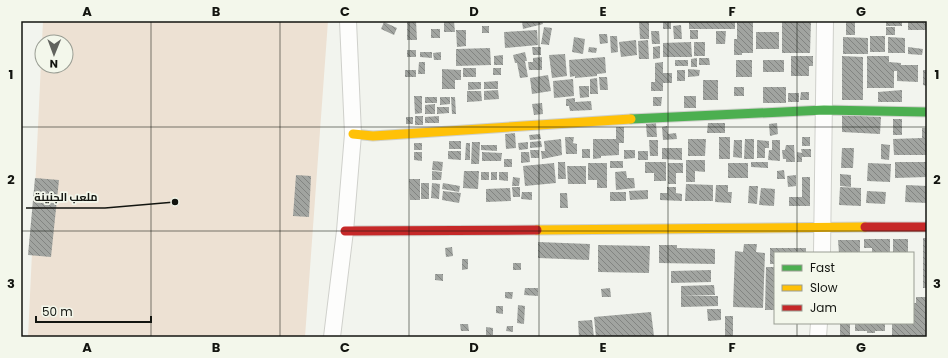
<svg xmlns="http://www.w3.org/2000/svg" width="948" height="358" viewBox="0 0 948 358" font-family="Poppins,Cairo,sans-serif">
  <defs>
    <pattern id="building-back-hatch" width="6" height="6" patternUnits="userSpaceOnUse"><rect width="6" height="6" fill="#a1a4a0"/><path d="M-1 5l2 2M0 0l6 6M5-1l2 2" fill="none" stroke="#828481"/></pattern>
  </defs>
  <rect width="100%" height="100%" fill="#f2f4ee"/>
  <path fill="#ede1d3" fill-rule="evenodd" d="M43 21H328L305 337H28ZM42 42H66V66H42Z"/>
  <path fill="url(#building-back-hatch)" d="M407 21H416L417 40H407Z
    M444 21H454L455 32H444Z
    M522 21H542L543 24 523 29Z
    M639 21H649V39H640Z
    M663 21H671V29H663Z
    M689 21H735V29H689Z
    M737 21H753V53H742V55H734V39H737Z
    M782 21H811L810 53H782Z
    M846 21H855V35H846Z
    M886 21H902V26H886Z
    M908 21H927V30H908Z
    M384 22 397 28 394 35 381 29Z
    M681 25 682 39H674L673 26Z
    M482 26H489V33H482Z
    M544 27 552 28 549 45 541 44Z
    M886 27H895V35H886Z
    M431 29H440V38H431Z
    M456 30H466V46L457 47Z
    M537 30 538 45 505 48 504 32Z
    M690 30H698V39H690Z
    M651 31H659L660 44H652Z
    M716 31H726L725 44H716Z
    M756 32H779V49H756Z
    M599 34H607L608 43 600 44Z
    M610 36H617L618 52 611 53Z
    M870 36H885V52H870Z
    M574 37 585 39 583 54 572 52Z
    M843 37 868 38V54H843Z
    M888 37 905 38V53H888Z
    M636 40 637 55 621 57 619 42Z
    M648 40 649 59H639L638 41Z
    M691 42 692 57H663V43Z
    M694 42H705V56H694Z
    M660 46V58L653 59V47Z
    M532 47H541V55H533Z
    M589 47 597 48 596 53 588 52Z
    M908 47 923 49 922 55 908 54Z
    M490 48 491 65 456 66V49Z
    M407 50H416V57H407Z
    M420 52H432V58L420 57Z
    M441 52V60H434L433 53Z
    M525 52 527 61H525L528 77 520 78 517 63H515L513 55Z
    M565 54 567 76 552 78 549 55Z
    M503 55V65H494V56Z
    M791 56H813V66H809V76H791Z
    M842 56 863 57V100H842Z
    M867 56H889V62L901 63V65H918V82L897 81V71H894V88H867Z
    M542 57V70H529L528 62H533V58Z
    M605 57 606 73 597 74V76L575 78V76L570 77 569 60Z
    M697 58V67H691V59Z
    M699 58H709L710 65H699Z
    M675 60H688V66H675Z
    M736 60H752V77H736Z
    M763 60H784V72H763Z
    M419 62H425V74H418Z
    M663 62V73H672V83H663V91H651V82H655V63Z
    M463 68H476V77H463Z
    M493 68H501V75H493Z
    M442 69 461 70V80H455V89H442Z
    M688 69 700 70 699 76 688 77Z
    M405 70H416V77H405Z
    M677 70H685V81H677Z
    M923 70H927V86L923 85Z
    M548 75 551 91 532 94 530 78Z
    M599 77H607L608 90H600Z
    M597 78 598 94H590V79Z
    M573 79 574 96 554 98 553 81Z
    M703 80H718V100H703Z
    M498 81V89H484V82Z
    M468 82H481V89L468 90Z
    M579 86H589V97L580 98Z
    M734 87H744V96H734Z
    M763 87H786V103H763Z
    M498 90 499 99 484 100V91Z
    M902 90V102H878V92Z
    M467 91H481L482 101 467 102Z
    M801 92H809V100H800Z
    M788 93H799V102H788Z
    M414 96H422V113L415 114Z
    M684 96H696V108H684Z
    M425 97H437V103H425Z
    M440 97H450V104L440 105Z
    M451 97H455L456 114H452Z
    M653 97H662L661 106H653Z
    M575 98V102L591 101 592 110 570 111 569 106H566V99Z
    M542 103 543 114 534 115 532 104Z
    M435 104V114H425V105Z
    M437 107H449V113L437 114Z
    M842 115 881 117 880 134 842 132Z
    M415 116H423V125H415Z
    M439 116V123H425V117Z
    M406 117H413V124H406Z
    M893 119H902V135H893Z
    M656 123 657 137H647L646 124Z
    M708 123H725V133H707Z
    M777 123 778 134 770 136 769 124Z
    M667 126 668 134 676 133 677 139 663 140 662 127Z
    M616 127H624V143H619V155L601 156V158L593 159V139H616Z
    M922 128H927V155H894L893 139 922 138Z
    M515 133 516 148 506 149 505 134Z
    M540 134 541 139 530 140 529 135Z
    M565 137H574L573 143 577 144V154H566Z
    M719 137H730V159H719Z
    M802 137H810V146H802Z
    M561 139 562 155 542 159 541 151H545L544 141Z
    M688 139H706L705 156H688Z
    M745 139H754V159H744Z
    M649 140H658V156H650Z
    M734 140H742V158L733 157Z
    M757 140 769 141V148H765V158H757Z
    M772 140H780V161L768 160 769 150H772Z
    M449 141H461V149H449Z
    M541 141 542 147 530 148V142Z
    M472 142H480L479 164H471Z
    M528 142V149L519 150 518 143Z
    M414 143H422V150H414Z
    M466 143H470V160H465Z
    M881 144 890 145 889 160 881 159Z
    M481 145H497V151L481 150Z
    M786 145H794L795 162H786V159H783L782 150H785Z
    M662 148H682V160L662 159Z
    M842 148H854L853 168H841Z
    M582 149H590V158H582Z
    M801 149H811V157H802V162H797V152L802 153Z
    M530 150H539V158H531Z
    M624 150H635V158L624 159Z
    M448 151H461V160L448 159Z
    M638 151H648V160H638Z
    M414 152H422V161L414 160Z
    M482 152 502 153 501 161H482Z
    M521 152H529L530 162 521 163Z
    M504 159H512V167H504Z
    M686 160H705V172L695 171V182H686Z
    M433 161 443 162 442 171 432 170Z
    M610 161H623V168H610Z
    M558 162H565L566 179H558Z
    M645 162H666V181H654V173H645Z
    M751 162H768V168L751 167Z
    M895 162H927V177L895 178Z
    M554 163 556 183 525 186 523 166Z
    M588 163H607V188H597V180H588Z
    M668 163H683V173H676V184H668Z
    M728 163H748V178H728Z
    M868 163 891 164 890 182 867 181Z
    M567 166H586V184H568Z
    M784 170 785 179H777V171Z
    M432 171 442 172 441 180H432Z
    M464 171H479L478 189 463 188Z
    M626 171 627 178H634L635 188 616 190 615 172Z
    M481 172H489V180H481Z
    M491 172H497V180H491Z
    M499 172H508V181L499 180Z
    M840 174 851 175V187L840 186Z
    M296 175 311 176 309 217 293 216Z
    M796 175V186L788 187 787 176Z
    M513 177 520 178 519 186H512Z
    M802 177H810V206H789V197H802Z
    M35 178 59 180 51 257 28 255Z
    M409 179H420V200H410Z
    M421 183H429V199H421Z
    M432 183 440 184 439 199 431 198Z
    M443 183 460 186 459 192 442 189Z
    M686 184 713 185V201H685Z
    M716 185H728V192H732L731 203 715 202Z
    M906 185 927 186V203L905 202Z
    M749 186H758L757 204 748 203Z
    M512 187H520V197H513Z
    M667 187H676V193L682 194V201L660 200V193H667Z
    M840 187 861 188V206L839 205Z
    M510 188 511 201 486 202V189Z
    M761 188 775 189 774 206 759 205Z
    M648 190V199L630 200 629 191Z
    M443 191 461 193 459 203 442 200Z
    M867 191 886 192 885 204 866 203Z
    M522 192H532V200L521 199Z
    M610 192H626V201H610Z
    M560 193H567L568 208H560Z
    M923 238H927V288H923Z
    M864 239H890V253H872V248H864Z
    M893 239H908V253H893Z
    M838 240H860V253H839Z
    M538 242 590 244 589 260 538 258Z
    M744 244H757L756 252 765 253 763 308 733 307 735 251 743 252Z
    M598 245 650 246 649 273 598 272Z
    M659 245H677V248L715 249V264L659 263Z
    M452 247 453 256 446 257 445 248Z
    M770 248H806V253H775V264H770Z
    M462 259H468V269L462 270Z
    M513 263H521V270H513Z
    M766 267H775V310H765Z
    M711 270V282L671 283V271Z
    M435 274H443V281L435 280Z
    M714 285 715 295 681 296V286Z
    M525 288H538V296L524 295Z
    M610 288 611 297H602L601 289Z
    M505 292H513L512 299 505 298Z
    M681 296H718V306L681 307Z
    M916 297H927V337H892V323H913V303H916Z
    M518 305 525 306 524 324 517 323Z
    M496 306H503V314L496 313Z
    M707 309H721V320L708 321Z
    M651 312 654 336 596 337 594 317Z
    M725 316H733V337H725Z
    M592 320 594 337H579L578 321Z
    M840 323H850V337H840Z
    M855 323H885V331H875V333H867V331H855Z
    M460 324H468L469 331H461Z
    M507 326H513V332L506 331Z
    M486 327 493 328V335H486Z"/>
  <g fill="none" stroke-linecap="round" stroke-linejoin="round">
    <defs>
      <path id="street" d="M822 253 825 21
        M332 337 345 231 353 134 348 21
        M818 337 819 323"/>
      <path id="fast" d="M631 119 824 110 927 112"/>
      <path id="slow" d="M353 134 373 136 631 119
        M537 230 865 227"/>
      <path id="jam" d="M865 227H927
        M345 231 537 230"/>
    </defs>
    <use href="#street" stroke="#cfd0cb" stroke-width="18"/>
    <use href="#fast" stroke="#cfd0cb" stroke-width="11"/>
    <use href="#slow" stroke="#cfd0cb" stroke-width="11"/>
    <use href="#jam" stroke="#cfd0cb" stroke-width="11"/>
    <use href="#street" stroke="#fdfdfc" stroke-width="16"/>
    <use href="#fast" stroke="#4caf50" stroke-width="9"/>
    <use href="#slow" stroke="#ffc107" stroke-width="9"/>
    <use href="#jam" stroke="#c62828" stroke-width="9"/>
  </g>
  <path fill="none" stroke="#131510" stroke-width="1" stroke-opacity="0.55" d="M151 21V337M280 21V337M409 21V337M539 21V337M668 21V337M797 21V253M21 127H927M21 231H927M797 323V337"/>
  <path fill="none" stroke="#131510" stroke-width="1.5" d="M175 202L105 208H26"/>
  <circle fill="#131510" stroke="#f3f7eb" stroke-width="1.5" cx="175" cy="202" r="4"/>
  <g font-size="11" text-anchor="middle" font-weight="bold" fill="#131510" stroke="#f3f7eb" stroke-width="3.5" stroke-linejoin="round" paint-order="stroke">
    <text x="66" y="201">ملعب الجنينة</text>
  </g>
  <rect width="948" height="358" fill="none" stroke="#f3f7eb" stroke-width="44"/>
  <rect x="774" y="252" width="140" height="72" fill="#f3f7eb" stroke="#999d93"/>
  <rect x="782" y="265" width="20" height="6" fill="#4caf50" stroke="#999d93"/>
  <text x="810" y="272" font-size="12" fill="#131510">Fast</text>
  <rect x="782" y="285" width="20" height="6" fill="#ffc107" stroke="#999d93"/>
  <text x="810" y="292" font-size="12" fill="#131510">Slow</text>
  <rect x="782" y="305" width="20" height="6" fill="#c62828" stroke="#999d93"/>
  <text x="810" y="312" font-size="12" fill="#131510">Jam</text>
  <g transform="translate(54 54) rotate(181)"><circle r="19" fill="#f3f7eb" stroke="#999d93"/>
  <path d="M0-3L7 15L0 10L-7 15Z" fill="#61635e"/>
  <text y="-6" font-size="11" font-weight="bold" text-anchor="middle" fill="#131510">N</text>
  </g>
  <path d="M36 316v6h115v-6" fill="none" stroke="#131510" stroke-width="2"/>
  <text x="42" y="316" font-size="12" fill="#131510" stroke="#f3f7eb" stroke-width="3" paint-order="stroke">50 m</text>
  <rect x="22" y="22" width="904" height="314" fill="none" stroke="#131510" stroke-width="1.5"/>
  <g font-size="13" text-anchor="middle" font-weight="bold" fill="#131510">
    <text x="87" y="16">A</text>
    <text x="216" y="16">B</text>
    <text x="345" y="16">C</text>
    <text x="474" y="16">D</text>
    <text x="603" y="16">E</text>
    <text x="732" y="16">F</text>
    <text x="861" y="16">G</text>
    <text x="11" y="79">1</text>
    <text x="937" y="79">1</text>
    <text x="11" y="184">2</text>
    <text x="937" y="184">2</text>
    <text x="11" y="288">3</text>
    <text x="937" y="288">3</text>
    <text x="87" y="352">A</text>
    <text x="216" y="352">B</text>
    <text x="345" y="352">C</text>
    <text x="474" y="352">D</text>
    <text x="603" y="352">E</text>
    <text x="732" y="352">F</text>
    <text x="861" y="352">G</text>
  </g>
</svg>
